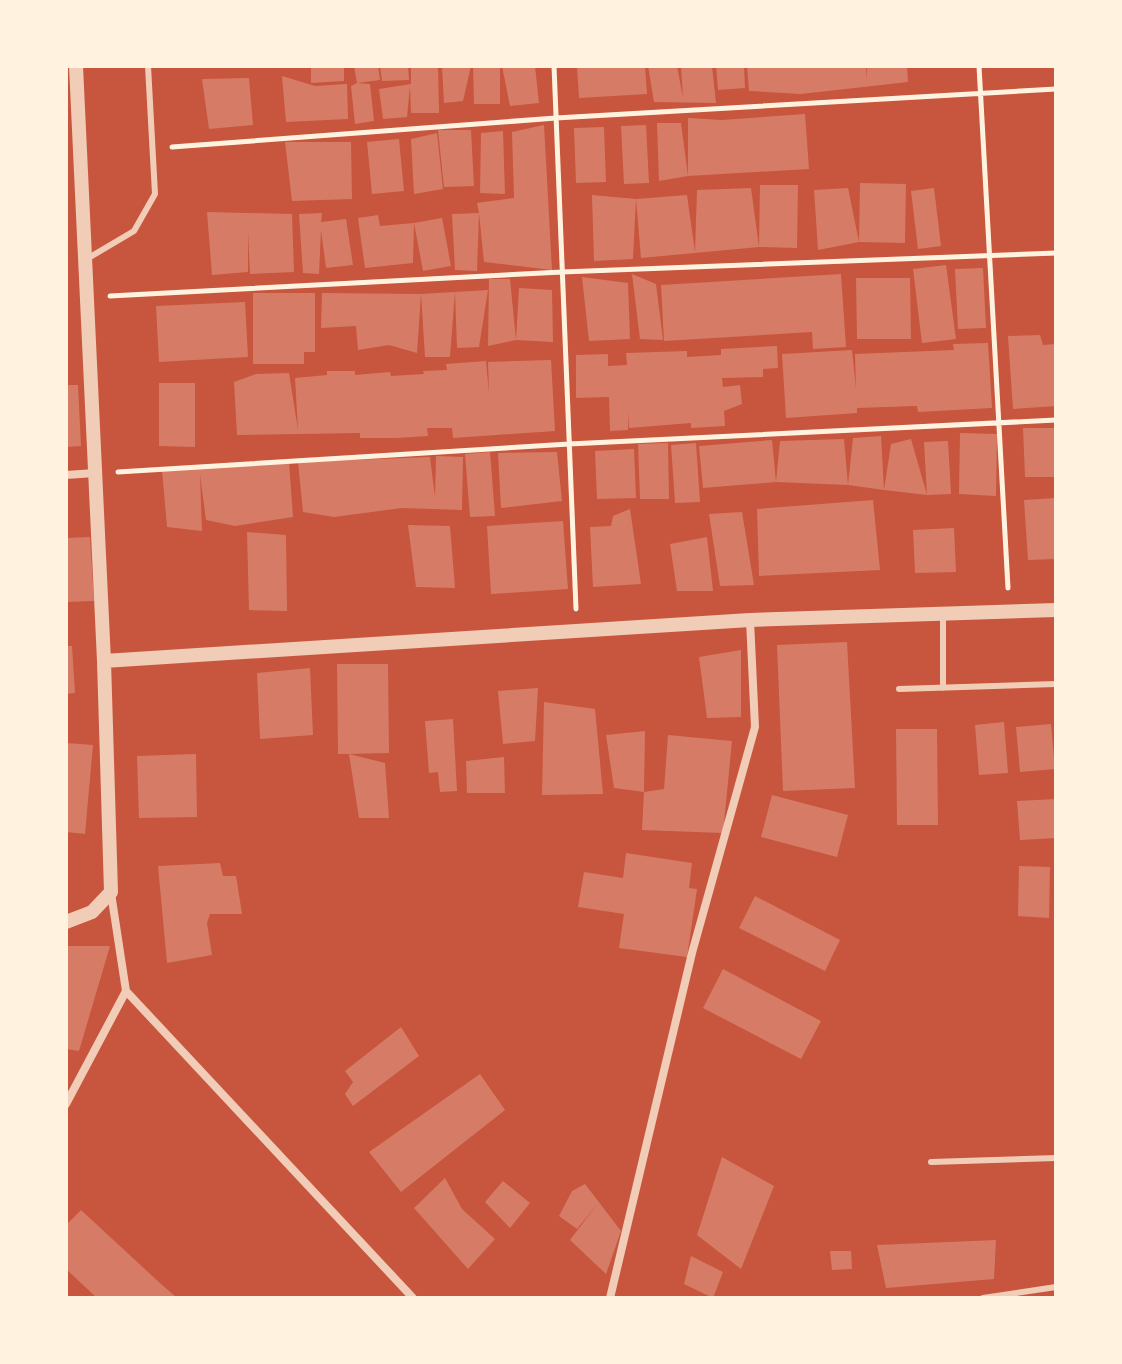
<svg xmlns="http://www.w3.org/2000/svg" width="1122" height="1364" viewBox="0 0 1122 1364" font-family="Manrope,sans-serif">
  <rect width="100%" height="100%" fill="#c8553d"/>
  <path fill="#d67c66" d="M311 66H344V81L311 83Z
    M354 66H378L380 80 357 83Z
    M380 66H408L409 80 382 81Z
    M411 66H438L439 113H411L410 86 407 117 383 119 379 89 411 84Z
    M442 66H471L463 101 444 103Z
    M473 66H500V104H474Z
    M502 66H535L539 103 510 106Z
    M577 66H645L647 94 579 98Z
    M648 66H677L683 98 681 66H712L716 103 654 102Z
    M716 66H744L745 88 718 90Z
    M747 66H866L867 80V66H907L908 82 801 94 749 91Z
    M282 76 315 86 347 84 348 119 286 122Z
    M249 78 253 125 209 129 202 79Z
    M357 83 370 84 374 121 355 124 351 86Z
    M805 114 809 169 688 176V118L722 120Z
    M657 123H681L688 176 659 181Z
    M544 125 552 270 484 262 479 213 477 271 455 270 452 214 479 213 477 203 514 198 512 132Z
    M646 125 649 183 624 184 621 126Z
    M604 127 606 182 576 183 574 128Z
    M438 130H471L474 186 444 187Z
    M503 131 505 194 480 193 481 133Z
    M437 133 443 189 414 194 411 139Z
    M399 139 404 191 372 194 367 142Z
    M285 142H351L352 199 292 201Z
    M860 183 906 184 905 243 859 242 818 250 814 190 848 188 859 242Z
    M760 185H798L797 248 759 247 641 258 636 199 633 259 594 261 592 195 636 199 687 195 695 252 697 190 751 188 759 247Z
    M934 188 941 246 918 249 911 191Z
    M207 212 292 214 294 272 250 274 248 231V272L212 275Z
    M322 213 321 222 346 219 353 265 326 268 321 230 319 274 303 273 299 214Z
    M378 215 380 226 414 223 413 263 365 268 358 218Z
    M442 218 451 266 423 271 414 223Z
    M946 265 956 339 922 343 913 269Z
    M983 268 986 328 958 329 955 269Z
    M632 274 656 284 663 340 640 339Z
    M841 274 846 347 813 349 812 332 664 341 661 285Z
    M582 277 628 283 630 339 589 341Z
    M856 278H910L911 339H857Z
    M489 279H510L516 340 488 346Z
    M519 288 552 290 553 342 516 340Z
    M488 290 479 347 457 348 455 292 450 357H425L421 294Z
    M253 293H315V352H304V364H253Z
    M322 293 421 294 417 353 389 345 358 350 356 326 321 328Z
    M245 302 248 357 159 362 156 306Z
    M1040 335 1043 345 1056 344V406L1013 409 1008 336Z
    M988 343 992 408 918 412 917 406 857 408V413L786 418 782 354 852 350 856 389 855 354 954 350 953 344Z
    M777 346 778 368 763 369V377L722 378 723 387 740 385 742 404 724 411 725 426 691 428V423L629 428 628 412V430L610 431 609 397 576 398V355L608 354V366L627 365 626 353 687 351V357L721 355V349Z
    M551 360 555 431 453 438 452 428H427L428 436 397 438H360V433L237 435 234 382 256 374 289 373 298 430 295 378 327 375V371H355V375L390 372 391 376 424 374 423 371 447 370 446 364 486 361 489 394 488 362Z
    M159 383H195V447L159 446Z
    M66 385H78L81 446 66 447Z
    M1023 428H1056V477H1025Z
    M960 433 997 434 996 496 959 494Z
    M881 436 884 490 848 485 853 438Z
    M844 439 848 485 776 482 780 441Z
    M911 439 927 495 924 442 948 441 951 494 927 495 884 490 891 444Z
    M772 440 776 482 703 488 699 446Z
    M668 443 669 499H640L638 444Z
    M696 443 700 502 675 503 671 445Z
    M634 449 636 498 597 499 595 451Z
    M490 452 495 516 470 517 465 454Z
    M557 452 562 501 501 508 498 453Z
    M436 456 463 457 462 510 402 508 334 517 303 512 298 462 430 457 435 497Z
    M289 462 293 517 235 526 206 520 200 474 202 531 167 527 162 470Z
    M1056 498V559L1028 560 1024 500Z
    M873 500 880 570 759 576 757 509Z
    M630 509 641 584 593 587 590 527 611 526 613 516Z
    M742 512 754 585 720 586 709 514Z
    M563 521 568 589 491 594 487 526Z
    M408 525 450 526 455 588 416 587Z
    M954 528 956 572 915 573 913 530Z
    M247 532 286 535 287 611 249 610Z
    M90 537 94 601 66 602V538Z
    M707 537 713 591H677L670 544Z
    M847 642 855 788 783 791 777 645Z
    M66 646H72L75 693 66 694Z
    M741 650V717L707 718 699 657Z
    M337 664H388L389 753 349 754 385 763 389 818H359L349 754H338Z
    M310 668 313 735 260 739 257 673Z
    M538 688 535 741 503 744 498 691Z
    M544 702 595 709 603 794 542 795Z
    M453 719 457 791 440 792 438 772 429 773 425 721Z
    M1004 722 1008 773 979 775 975 725Z
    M1051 724 1055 769 1020 772 1016 727Z
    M896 729H937L938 825H897Z
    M645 731 644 792 614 788 606 735Z
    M668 735 732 741 723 833 642 830 644 792 664 789Z
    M66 743 93 745 85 834 66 832Z
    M196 754 197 817 139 818 137 756Z
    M504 757 505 793H467L466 761Z
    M772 795 848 815 837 857 761 837Z
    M1056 799V838L1020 840 1017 801Z
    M626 853 692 863 689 888 697 889 687 957 619 948 624 914 578 907 584 872 623 878Z
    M220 863 223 876H236L242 914H210L207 923 212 955 167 963 158 866Z
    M1019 866 1050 867 1049 918 1018 916Z
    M755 896 840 940 825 971 739 928Z
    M66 946H110L79 1051 66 1049Z
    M723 969 821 1021 801 1059 703 1008Z
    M401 1027 419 1056 353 1106 345 1094 353 1082 345 1071Z
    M480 1074 505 1110 401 1192 369 1152Z
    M722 1157 774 1186 741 1269 697 1235Z
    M445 1178 462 1209 495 1239 468 1269 414 1208Z
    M503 1181 530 1203 510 1228 485 1202Z
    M585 1184 621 1231 606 1274 570 1240 598 1203 577 1229 559 1216 572 1191Z
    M81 1210 161 1284 177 1298H97L66 1269V1225Z
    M996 1240 994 1279 886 1288 877 1245Z
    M830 1251H851L852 1269 832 1270Z
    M691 1256 723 1272 713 1298 684 1284Z"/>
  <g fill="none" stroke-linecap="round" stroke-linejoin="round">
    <path stroke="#fff3e0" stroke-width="5" d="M554 66 576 609
      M979 66 1008 588
      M172 147 556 118 1056 89
      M110 296 562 272 1056 253
      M118 472 569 444 1056 420"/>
    <path stroke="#f1ccb7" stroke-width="6" d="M85 260 134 231 155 194 148 66
      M943 615V688
      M899 689 1056 684
      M931 1162 1056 1158
      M983 1298 1056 1287"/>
    <path stroke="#f1ccb7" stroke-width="8" d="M66 475 95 473
      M111 893 126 991 413 1298
      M66 1104 126 991
      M610 1298 692 953 755 727 750 620"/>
    <path stroke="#f1ccb7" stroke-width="14" d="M104 661 750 620 1056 610
      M66 922 92 912 111 892 104 661 76 66"/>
  </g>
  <rect width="1122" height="1364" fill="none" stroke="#fff3e0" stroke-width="136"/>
</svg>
